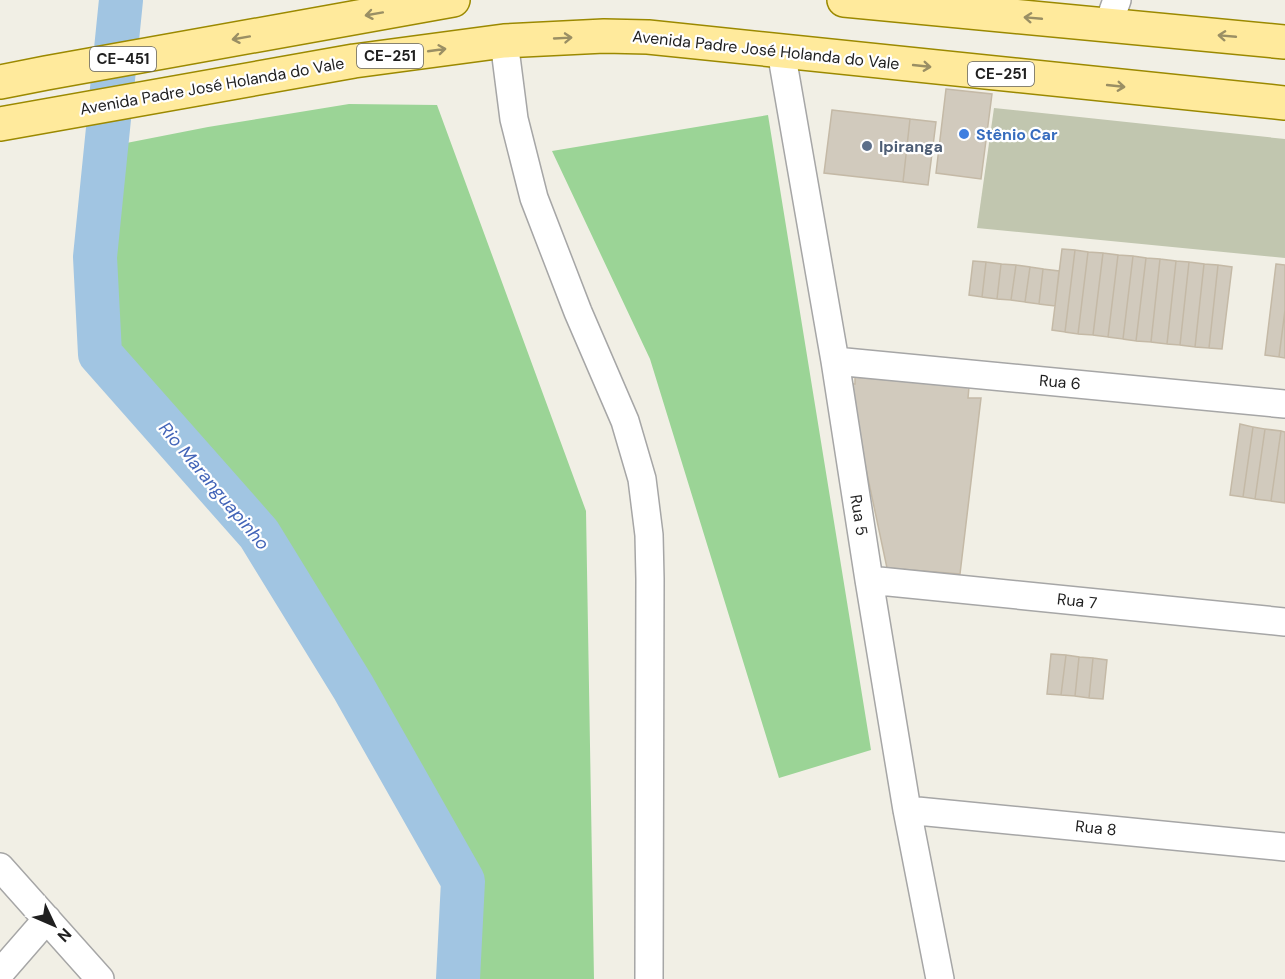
<svg xmlns="http://www.w3.org/2000/svg" width="1285" height="979" viewBox="0 0 1285 979" font-family="'DM Sans',sans-serif">
  <rect width="100%" height="100%" fill="#f1efe5"/>
  <path fill="#c1c6af" d="M994 108 1285 139V258L977 228Z"/>
  <path fill="#9bd496" d="M349 104 437 105 586 511 594 979H458L463 881 353 687 259 534 100 354 95 257 106 147 208 127Z
    M768 115 871 750 779 778 650 359 552 151Z"/>
  <g fill="none" stroke-linecap="round" stroke-linejoin="round">
    <path stroke="#a1c5e2" stroke-width="44" d="M121 0 95 257 100 354 259 534 353 687 463 881 458 979"/>
  </g>
  <path fill="#d1cabd" stroke="#c4b9a6" stroke-width="1.5" d="M946 89 992 94 981 179 936 173Z
    M832 110 910 119 903 182 824 173Z
    M910 119 936 122 928 185 903 182Z
    M1062 249 1075 250 1065 332 1052 330Z
    M1075 250 1088 252 1078 334 1065 332Z
    M1088 252 1103 253 1093 335 1078 334Z
    M1103 253 1118 255 1108 337 1093 335Z
    M1118 255 1133 256 1123 339 1108 337Z
    M1133 256 1146 258 1136 341 1123 339Z
    M1146 258 1160 259 1151 342 1136 341Z
    M1160 259 1176 261 1167 344 1151 342Z
    M973 261 986 262 982 297 969 295Z
    M1176 261 1189 262 1180 345 1167 344Z
    M986 262 1001 264 997 299 982 297Z
    M1189 262 1204 264 1195 347 1180 345Z
    M1001 264 1016 265 1011 300 997 299Z
    M1204 264 1218 265 1209 348 1195 347Z
    M1276 264 1285 265V310L1279 357 1265 355Z
    M1016 265 1030 267 1025 302 1011 300Z
    M1218 265 1232 267 1222 349 1209 348Z
    M1030 267 1043 269 1039 304 1025 302Z
    M1043 269 1059 271 1055 306 1039 304Z
    M1285 310V358L1279 357Z
    M855 377 969 387 968 398H981L960 574 887 568 848 384H855Z
    M1240 424 1253 427 1243 497 1230 495Z
    M1253 427 1265 429 1255 499 1243 497Z
    M1265 429 1281 431 1271 501 1255 499Z
    M1281 431 1285 432V503L1271 501Z
    M1051 654 1066 655 1061 695 1047 694Z
    M1066 655 1079 657 1075 696 1061 695Z
    M1079 657 1093 658 1089 698 1075 696Z
    M1093 658 1107 660 1103 699 1089 698Z"/>
  <g fill="none" stroke-linecap="round" stroke-linejoin="round">
    <defs>
      <path id="minor" d="M1108 25 1117 0
        M504 41 514 119 534 198 578 312 625 421 642 479 649 535 650 579 649 979
        M781 51 835 361 869 580 907 810 940 979
        M835 361 1285 404
        M869 580 1285 622
        M907 810 1285 847
        M0 867 100 979
        M0 973 47 919"/>
      <path id="major" d="M844 0 1285 42
        M0 82 46 73 453 0
        M0 124 354 61 504 41 604 36 648 37 1285 103"/>
    </defs>
    <use href="#minor" stroke="#a6a6a6" stroke-width="30"/>
    <use href="#major" stroke="#9b8900" stroke-width="36"/>
    <use href="#minor" stroke="#fff" stroke-width="27"/>
    <use href="#major" stroke="#ffea9c" stroke-width="33"/>
  </g>
  <defs><path id="oneway-shaft" d="M-6 0H5M1.5-3L5.5 0L1.5 3" fill="none" stroke-width="1.6" stroke-linecap="round" stroke-linejoin="round" transform="scale(1.5)"/></defs>
  <g stroke="#9a8f64">
    <use href="#oneway-shaft" transform="translate(374 14) rotate(170)"/>
    <use href="#oneway-shaft" transform="translate(1033 18) rotate(-175)"/>
    <use href="#oneway-shaft" transform="translate(1227 36) rotate(-175)"/>
    <use href="#oneway-shaft" transform="translate(241 38) rotate(170)"/>
    <use href="#oneway-shaft" transform="translate(563 38) rotate(-3)"/>
    <use href="#oneway-shaft" transform="translate(437 50) rotate(-8)"/>
    <use href="#oneway-shaft" transform="translate(922 66) rotate(6)"/>
    <use href="#oneway-shaft" transform="translate(1116 86) rotate(6)"/>
  </g>
  <circle fill="#3f7fe0" stroke="#fff" stroke-width="2" cx="964" cy="134" r="6"/>
  <circle fill="#5c6f8a" stroke="#fff" stroke-width="2" cx="867" cy="146" r="6"/>
  <g text-anchor="middle" dominant-baseline="central" stroke-width="4.5" stroke-linejoin="round" paint-order="stroke">
    <g fill="#fff" stroke="#626262" stroke-width="1.5">
      <rect x="357" y="44" width="66" height="24" rx="4.5"/>
      <rect x="90" y="47" width="66" height="24" rx="4.5"/>
      <rect x="968" y="62" width="66" height="24" rx="4.5"/>
    </g>
    <g font-size="15" font-weight="bold" fill="#1f1f1f">
      <text x="390" y="56">CE-251</text>
      <text x="123" y="59">CE-451</text>
      <text x="1001" y="74">CE-251</text>
    </g>
    <g font-size="16" fill="#1f1f1f" stroke="#fff">
      <text transform="translate(766 50) rotate(6)">Avenida Padre José Holanda do Vale</text>
      <text transform="translate(212 86) rotate(-10)">Avenida Padre José Holanda do Vale</text>
      <text transform="translate(1060 382) rotate(5)">Rua 6</text>
      <text transform="translate(859 515) rotate(81)">Rua 5</text>
      <text transform="translate(1077 601) rotate(6)">Rua 7</text>
      <text transform="translate(1096 828) rotate(6)">Rua 8</text>
    </g>
    <g font-size="16" font-weight="bold" fill="#366cbe" stroke="#fff" text-anchor="start">
      <text x="976" y="134">Stênio Car</text>
    </g>
    <g font-size="16" font-weight="bold" fill="#4e5e75" stroke="#fff" text-anchor="start">
      <text x="879" y="146">Ipiranga</text>
    </g>
    <g font-size="18" font-style="italic" fill="#4264b8" stroke="#fff">
      <text transform="translate(214 486) rotate(50)">Rio Maranguapinho</text>
    </g>
  </g>
  <g transform="translate(54 925) rotate(134)" stroke="#ffffff" stroke-width="4.5" paint-order="stroke">
  <path d="M0-4.5L10 22L0 15L-10 22Z" fill="#1f1f1f"/>
  <text y="-9" font-size="16" font-weight="bold" text-anchor="middle" fill="#1f1f1f">N</text>
  </g>
</svg>
